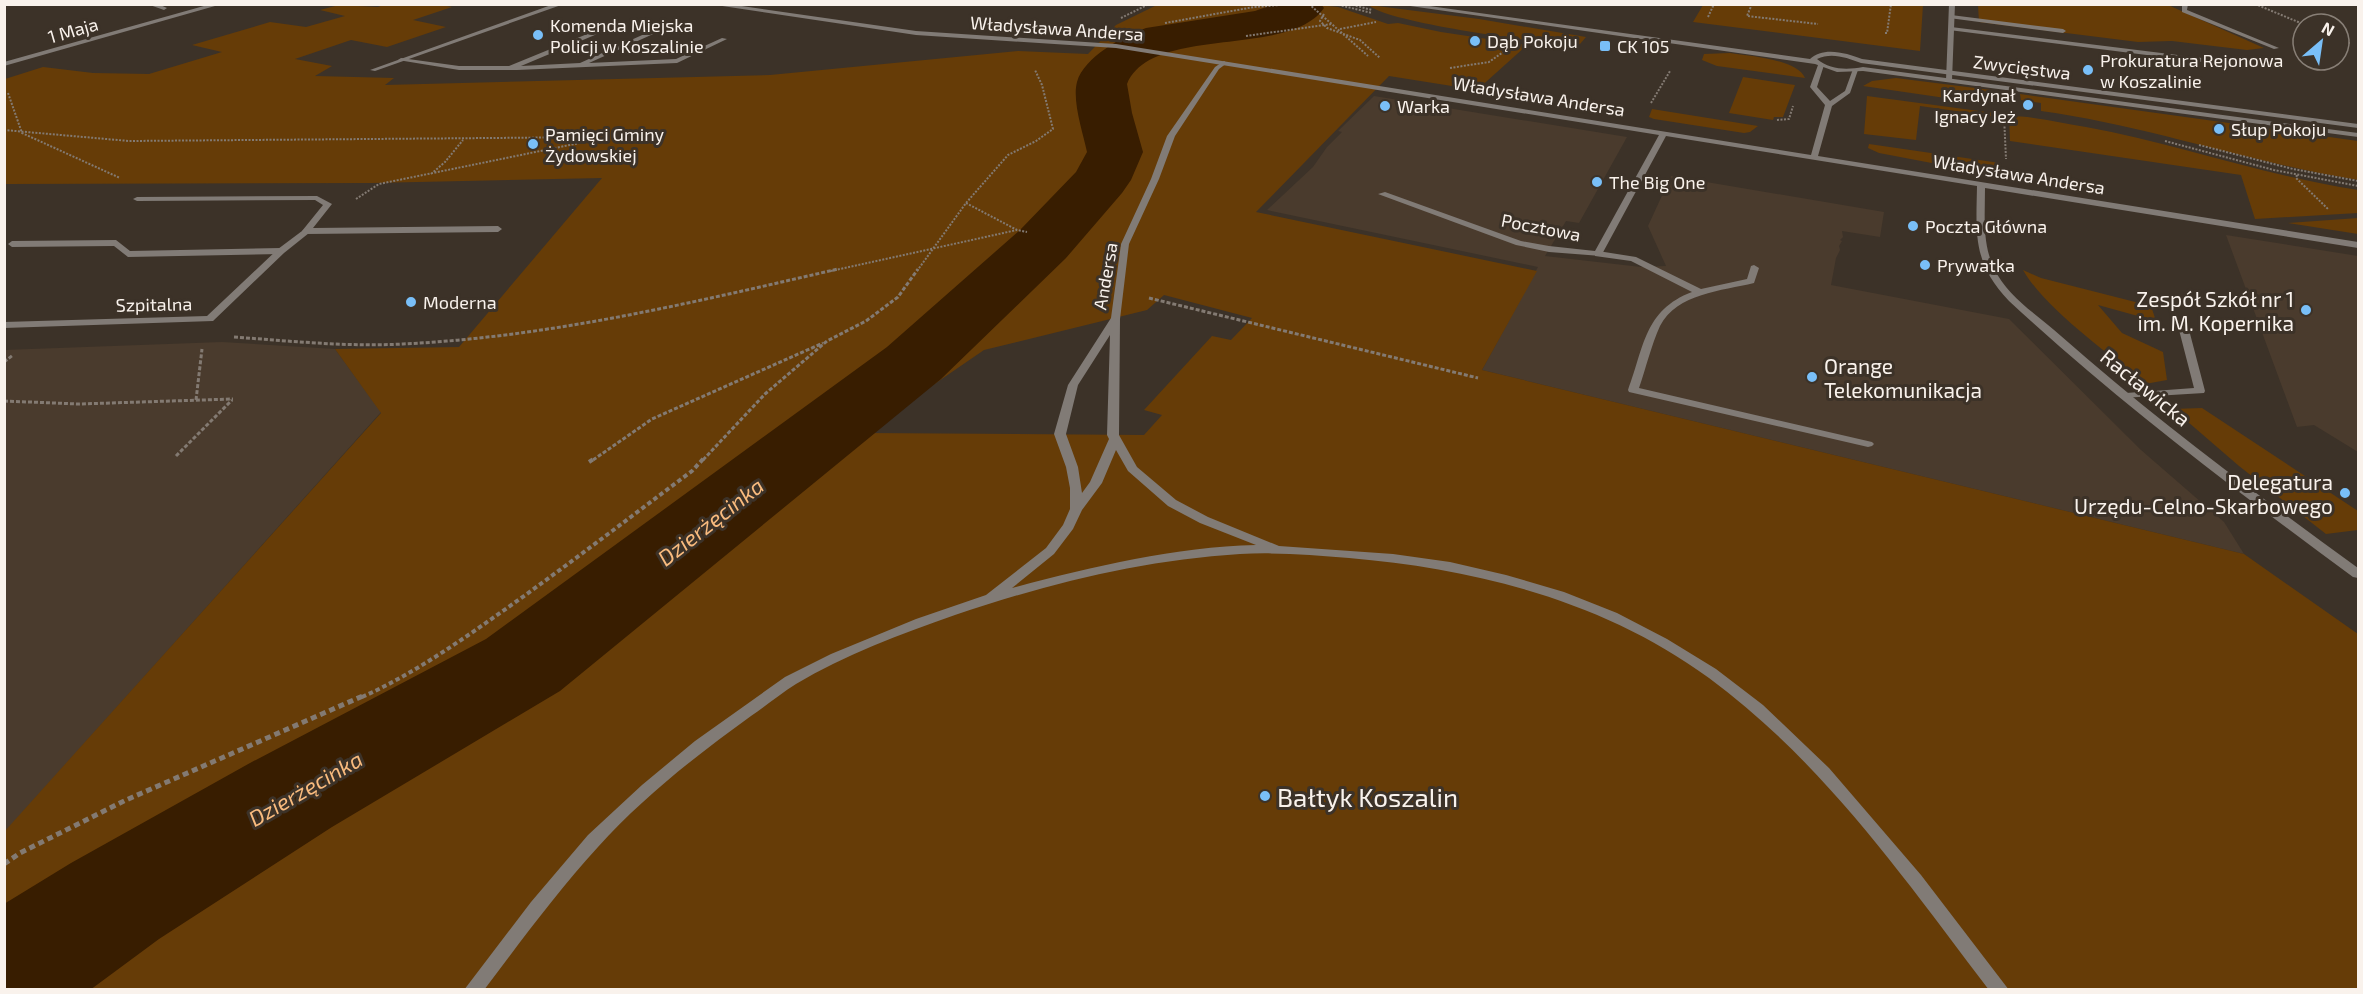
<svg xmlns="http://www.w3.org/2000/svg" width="2363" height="994" viewBox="0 0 2363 994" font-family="'Exo 2',sans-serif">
  <rect width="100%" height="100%" fill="#3c3228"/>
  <path fill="#4a3b2d" d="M1374 96 1627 137 1579 223 1566 221 1545 256 1641 267 1666 266 1648 226 1671 176 1884 212 1880 237 1842 231 1843 237 1840 240 1842 241 1839 246 1840 250 1836 258 1831 285 2009 319 2141 450 2224 522 2244 554 1482 370 1538 267 1267 210 1313 167 1327 147 1342 132 1338 131Z
    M2226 235 2358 256V452L2314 425 2297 427Z
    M222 342 335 349 381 412 5 832 4 350Z"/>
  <path fill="#663c07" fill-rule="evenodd" d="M386 4H437L452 7 413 20 446 27 387 47 351 40 295 59 332 66 315 76 394 78 385 85 770 75 1018 51 1088 54 1116 25 1159 4 1318 5 1338 7 1388 24 1398 23 1441 32 1527 45 1477 90 1389 76 1256 212 1537 271 1482 370 2244 554 2358 634V989H5L4 832 381 413 335 349 459 347 602 178 372 183 5 184V79L43 67 93 73 149 74 222 52 192 45 270 22 306 27 345 16 320 10 339 5 378 7ZM1164 295 1252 318 1231 340 1212 336 1144 410 1162 415 1144 435 863 433 984 350 1147 310Z
    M1369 5 1479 19 1586 37 1580 44 1571 45C1540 43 1384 22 1369 5Z
    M1703 5H1923L1920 51 1693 22Z
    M1978 5H2168L2264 48 2247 50 2172 41 2138 42 1979 22Z
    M1730 53C1749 56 1797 59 1805 78L1717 66 1702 60 1704 54Z
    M1743 77 1795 85 1783 117H1774L1773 120 1729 113Z
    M1896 78 1991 90V101L1973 102 1863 86 1872 81Z
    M2020 94 2358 141V180C2251 163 2149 126 2041 111V103L2021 100Z
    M1867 96 1994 113 1999 117 1920 106 1916 140 1864 134Z
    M1652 109 1758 126 1750 132 1744 133 1654 119 1649 117Z
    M2009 116C2034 116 2061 123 2086 127 2178 144 2266 176 2358 190V213L2255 219 2241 175 2010 141Z
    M1869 144 2000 163V176L1879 153 1868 148Z
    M2358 218V234L2288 223Z
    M2023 270 2041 278 2151 306 2156 321 2098 305 2122 333 2163 352 2167 380 2145 384C2109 353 2046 310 2023 270Z
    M2202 408 2358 511V530L2326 534 2239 466 2173 409Z"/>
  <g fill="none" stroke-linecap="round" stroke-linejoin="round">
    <path fill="#381d00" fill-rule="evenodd" d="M1275 4H1321L1324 8C1289 59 1152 24 1127 84L1132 113 1143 152 1131 180 1122 193 1066 258 941 379 560 691 332 827 159 939 90 990H4V904L71 863 250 763 486 639 887 347 1020 230 1076 172 1087 152C1083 133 1072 101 1077 82 1084 57 1123 36 1146 28L1255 11Z"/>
    <path stroke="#837a72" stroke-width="2" stroke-dasharray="2 1.5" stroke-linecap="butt" d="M1309 4 1368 56
      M1335 4 1372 13
      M1349 4 1372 10
      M1752 4 1747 16 1818 24
      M2255 4 2303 24
      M1324 14 1320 21 1327 28 1360 40 1380 58
      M1708 17 1714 4
      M1121 18 1149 4
      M1165 23 1254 7 1293 4
      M1340 29 1376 22
      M1885 33H1887L1891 4
      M1246 36 1332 24
      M2339 39 2349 43H2339
      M1450 68 1489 62 1509 48
      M8 93 22 133 120 178
      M1651 103 1670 71
      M2004 116 2006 159
      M1777 120 1789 119 1793 106
      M4 130 129 141 610 137
      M2165 141 2274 170 2358 186
      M2199 145 2293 169 2358 181
      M431 174 445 162 463 140
      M2297 175 2296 178 2328 209
      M356 199 379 184 604 138
      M966 203 1017 230 1027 232
      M831 271 1017 230
      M917 271 966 203 1008 155 1036 141 1053 129 1042 85 1035 70"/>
    <path stroke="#837a72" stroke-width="3" stroke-dasharray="4 2" stroke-linecap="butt" d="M1149 298 1478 378
      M234 337C290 341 346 347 403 344 550 337 695 302 838 269
      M4 362 13 355
      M196 400 202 349
      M4 401 79 404 233 399
      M176 456 232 400
      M593 460 652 419 823 343
      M703 460 765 394 827 341 866 321 898 297 918 269"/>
    <path stroke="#837a72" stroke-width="4" stroke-dasharray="4.5 3" stroke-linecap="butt" d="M589 462 595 458
      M362 697C407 677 450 648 490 620 559 572 625 521 692 471L704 458"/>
    <path stroke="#837a72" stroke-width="5" stroke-dasharray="6 4" stroke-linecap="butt" d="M4 864 20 853 126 800 365 695"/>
    <path fill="#817b76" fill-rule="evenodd" d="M2182 4H2188L2187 10 2279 48 2274 49 2182 12Z
      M1951 15 2063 29 2066 31 2063 33 1949 18Z
      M619 21 621 24 521 66 580 63 660 27 662 30 589 63 676 59 722 38 727 39 677 63 517 70H459L398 60 401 58 459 66H509Z
      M1951 27 2210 59 2213 61 2210 63 1949 30Z
      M317 196 332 204 313 228 498 226 502 229 498 232 306 234 302 231 323 205 315 200 137 201 133 199 137 197Z
      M116 240 130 251 281 248 285 251 281 254 128 257 114 246 12 247 8 244 12 241Z
      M1598 251 1636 257 1701 289 1747 279 1751 266 1754 265 1759 268 1754 283C1722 291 1677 293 1660 326 1651 346 1646 368 1639 388L1872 442 1874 444 1872 446 1868 447 1629 392 1628 390C1644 348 1644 310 1692 292L1631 261 1595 256V252Z
      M2183 323 2188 326 2205 391 2204 393 2122 398 2121 396 2126 393 2194 388 2178 326Z"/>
    <path fill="#817b76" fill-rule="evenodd" d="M147 4H158L167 8 164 10Z
      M1224 61 1227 63 1219 69 1175 136 1159 179 1129 244 1120 319 1119 435 1137 467 1176 500 1208 517 1279 546 1393 554 1450 562 1506 575 1564 592 1617 613 1667 639 1716 669 1763 705 1829 768 1921 875 2009 990H1989C1904 878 1823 762 1709 678 1604 601 1477 569 1349 558 1313 555 1276 552 1240 554 1143 560 1046 584 955 615 901 634 844 655 796 684 780 694 766 706 751 716 697 755 643 797 598 847 557 892 521 941 484 990H464L531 902 588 835 642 785 695 741 785 677 831 654 916 619 986 595 1046 548 1063 525 1070 509V488L1066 467 1054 434 1068 385 1111 318 1121 244 1151 179 1167 136 1215 67ZM1110 335 1107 435 1109 439 1090 482 1082 493 1078 467 1066 434 1078 385ZM1116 450 1128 471 1168 506 1200 523 1256 545C1174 547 1091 567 1012 588L1054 554 1073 529 1082 510 1102 483Z"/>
    <path fill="#817b76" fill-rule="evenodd" d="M554 4H564L375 71 370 70Z
      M709 4H728L916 31 1116 44 1811 155 1825 105 1810 87 1818 65 1821 63 1824 65 1817 87 1830 101 1845 91 1853 69 1858 70 1850 93 1832 106 1818 156 2358 242V248L1985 188C1985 214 1982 244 1994 268 2007 297 2038 315 2061 336 2155 419 2256 494 2358 568V578L2353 577C2235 490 2117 401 2009 301 1973 263 1976 236 1977 186L1666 136 1601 256 1549 252 1516 245 1378 194 1385 192 1521 241 1549 246 1595 251 1659 135 1116 48 916 35Z
      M1949 4H1955L1952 80 1949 82 1946 80Z
      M306 228 310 231 309 233 284 253 213 321 4 328V322L207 316 278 249Z"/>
    <path fill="#817b76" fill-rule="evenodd" d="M211 4H222L4 66V62Z
      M1396 4H1415L1810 59C1823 46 1847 53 1862 59L2358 124V128L1861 63C1847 58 1832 52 1817 59 1830 70 1847 70 1863 67L2358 133V137L1863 71 1837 72 1815 64Z"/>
  </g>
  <g fill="#79bff8" stroke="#3c3228" stroke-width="2">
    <circle cx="538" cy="35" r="6"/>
    <circle cx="1475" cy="41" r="6"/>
    <rect x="1599" y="40" width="12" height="12" rx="3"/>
    <circle cx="2088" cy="70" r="6"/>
    <circle cx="2028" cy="105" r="6"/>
    <circle cx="1385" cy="106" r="6"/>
    <circle cx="2219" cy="129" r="6"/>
    <circle cx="533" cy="144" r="6"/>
    <circle cx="1597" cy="182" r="6"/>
    <circle cx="1913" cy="226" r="6"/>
    <circle cx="1925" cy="265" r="6"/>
    <circle cx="411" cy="302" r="6"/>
    <circle cx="2306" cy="310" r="6"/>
    <circle cx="1812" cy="377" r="6"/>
    <circle cx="2345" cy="493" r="6"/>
    <circle cx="1265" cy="796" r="6"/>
  </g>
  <g text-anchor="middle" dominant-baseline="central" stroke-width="6" stroke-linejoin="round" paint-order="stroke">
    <g font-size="18" fill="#f9f2ec" stroke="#3c3228" text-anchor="start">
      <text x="550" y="25">Komenda Miejska<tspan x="550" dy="21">Policji w Koszalinie</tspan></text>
      <text x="1487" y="41">Dąb Pokoju</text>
      <text x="1617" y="46">CK 105</text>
      <text x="2100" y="60">Prokuratura Rejonowa<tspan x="2100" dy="21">w Koszalinie</tspan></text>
      <text x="2016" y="95" text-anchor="end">Kardynał<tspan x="2016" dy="21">Ignacy Jeż</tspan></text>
      <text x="1397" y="106">Warka</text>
      <text x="2231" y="129">Słup Pokoju</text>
      <text x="545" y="134">Pamięci Gminy<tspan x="545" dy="21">Żydowskiej</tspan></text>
      <text x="1609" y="182">The Big One</text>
      <text x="1925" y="226">Poczta Główna</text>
      <text x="1937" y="265">Prywatka</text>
      <text x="423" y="302">Moderna</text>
    </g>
    <g font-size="18" fill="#f9f2ec" stroke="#3c3228">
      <text transform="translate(1057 28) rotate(4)">Władysława Andersa</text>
      <text transform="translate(73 30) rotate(-16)">1 Maja</text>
      <text transform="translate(2022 67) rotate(7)">Zwycięstwa</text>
      <text transform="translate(1539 96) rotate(9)">Władysława Andersa</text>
      <text transform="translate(2019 174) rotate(9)">Władysława Andersa</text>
      <text transform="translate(1541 227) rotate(11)">Pocztowa</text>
      <text transform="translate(1105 276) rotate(-80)">Andersa</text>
      <text transform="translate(154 304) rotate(-1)">Szpitalna</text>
    </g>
    <g font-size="21" fill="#f9f2ec" stroke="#3c3228" text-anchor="end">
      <text x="2294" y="298">Zespół Szkół nr 1<tspan x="2294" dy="24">im. M. Kopernika</tspan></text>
      <text x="1824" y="365" text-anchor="start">Orange<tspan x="1824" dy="24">Telekomunikacja</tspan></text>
      <text x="2333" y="481">Delegatura<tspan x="2333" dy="24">Urzędu-Celno-Skarbowego</tspan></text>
    </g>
    <g font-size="21" fill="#f9f2ec" stroke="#3c3228">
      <text transform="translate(2146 387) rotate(39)">Racławicka</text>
    </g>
    <g font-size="22" font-style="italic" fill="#f9bb7e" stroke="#3c3228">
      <text transform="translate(710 521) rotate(-38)">Dzierżęcinka</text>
      <text transform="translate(305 788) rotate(-30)">Dzierżęcinka</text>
    </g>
    <g font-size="26" fill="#f9f2ec" stroke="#3c3228" text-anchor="start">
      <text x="1277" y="796">Bałtyk Koszalin</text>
    </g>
  </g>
  <rect width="2363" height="994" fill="none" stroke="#f9f2ec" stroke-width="12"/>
  <g transform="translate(2321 42) rotate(29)"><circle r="28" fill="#3c3228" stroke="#887f76" stroke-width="1.5"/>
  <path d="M0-4.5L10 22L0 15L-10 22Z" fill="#79bff8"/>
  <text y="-9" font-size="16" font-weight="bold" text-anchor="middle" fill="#f9f2ec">N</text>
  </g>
</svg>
